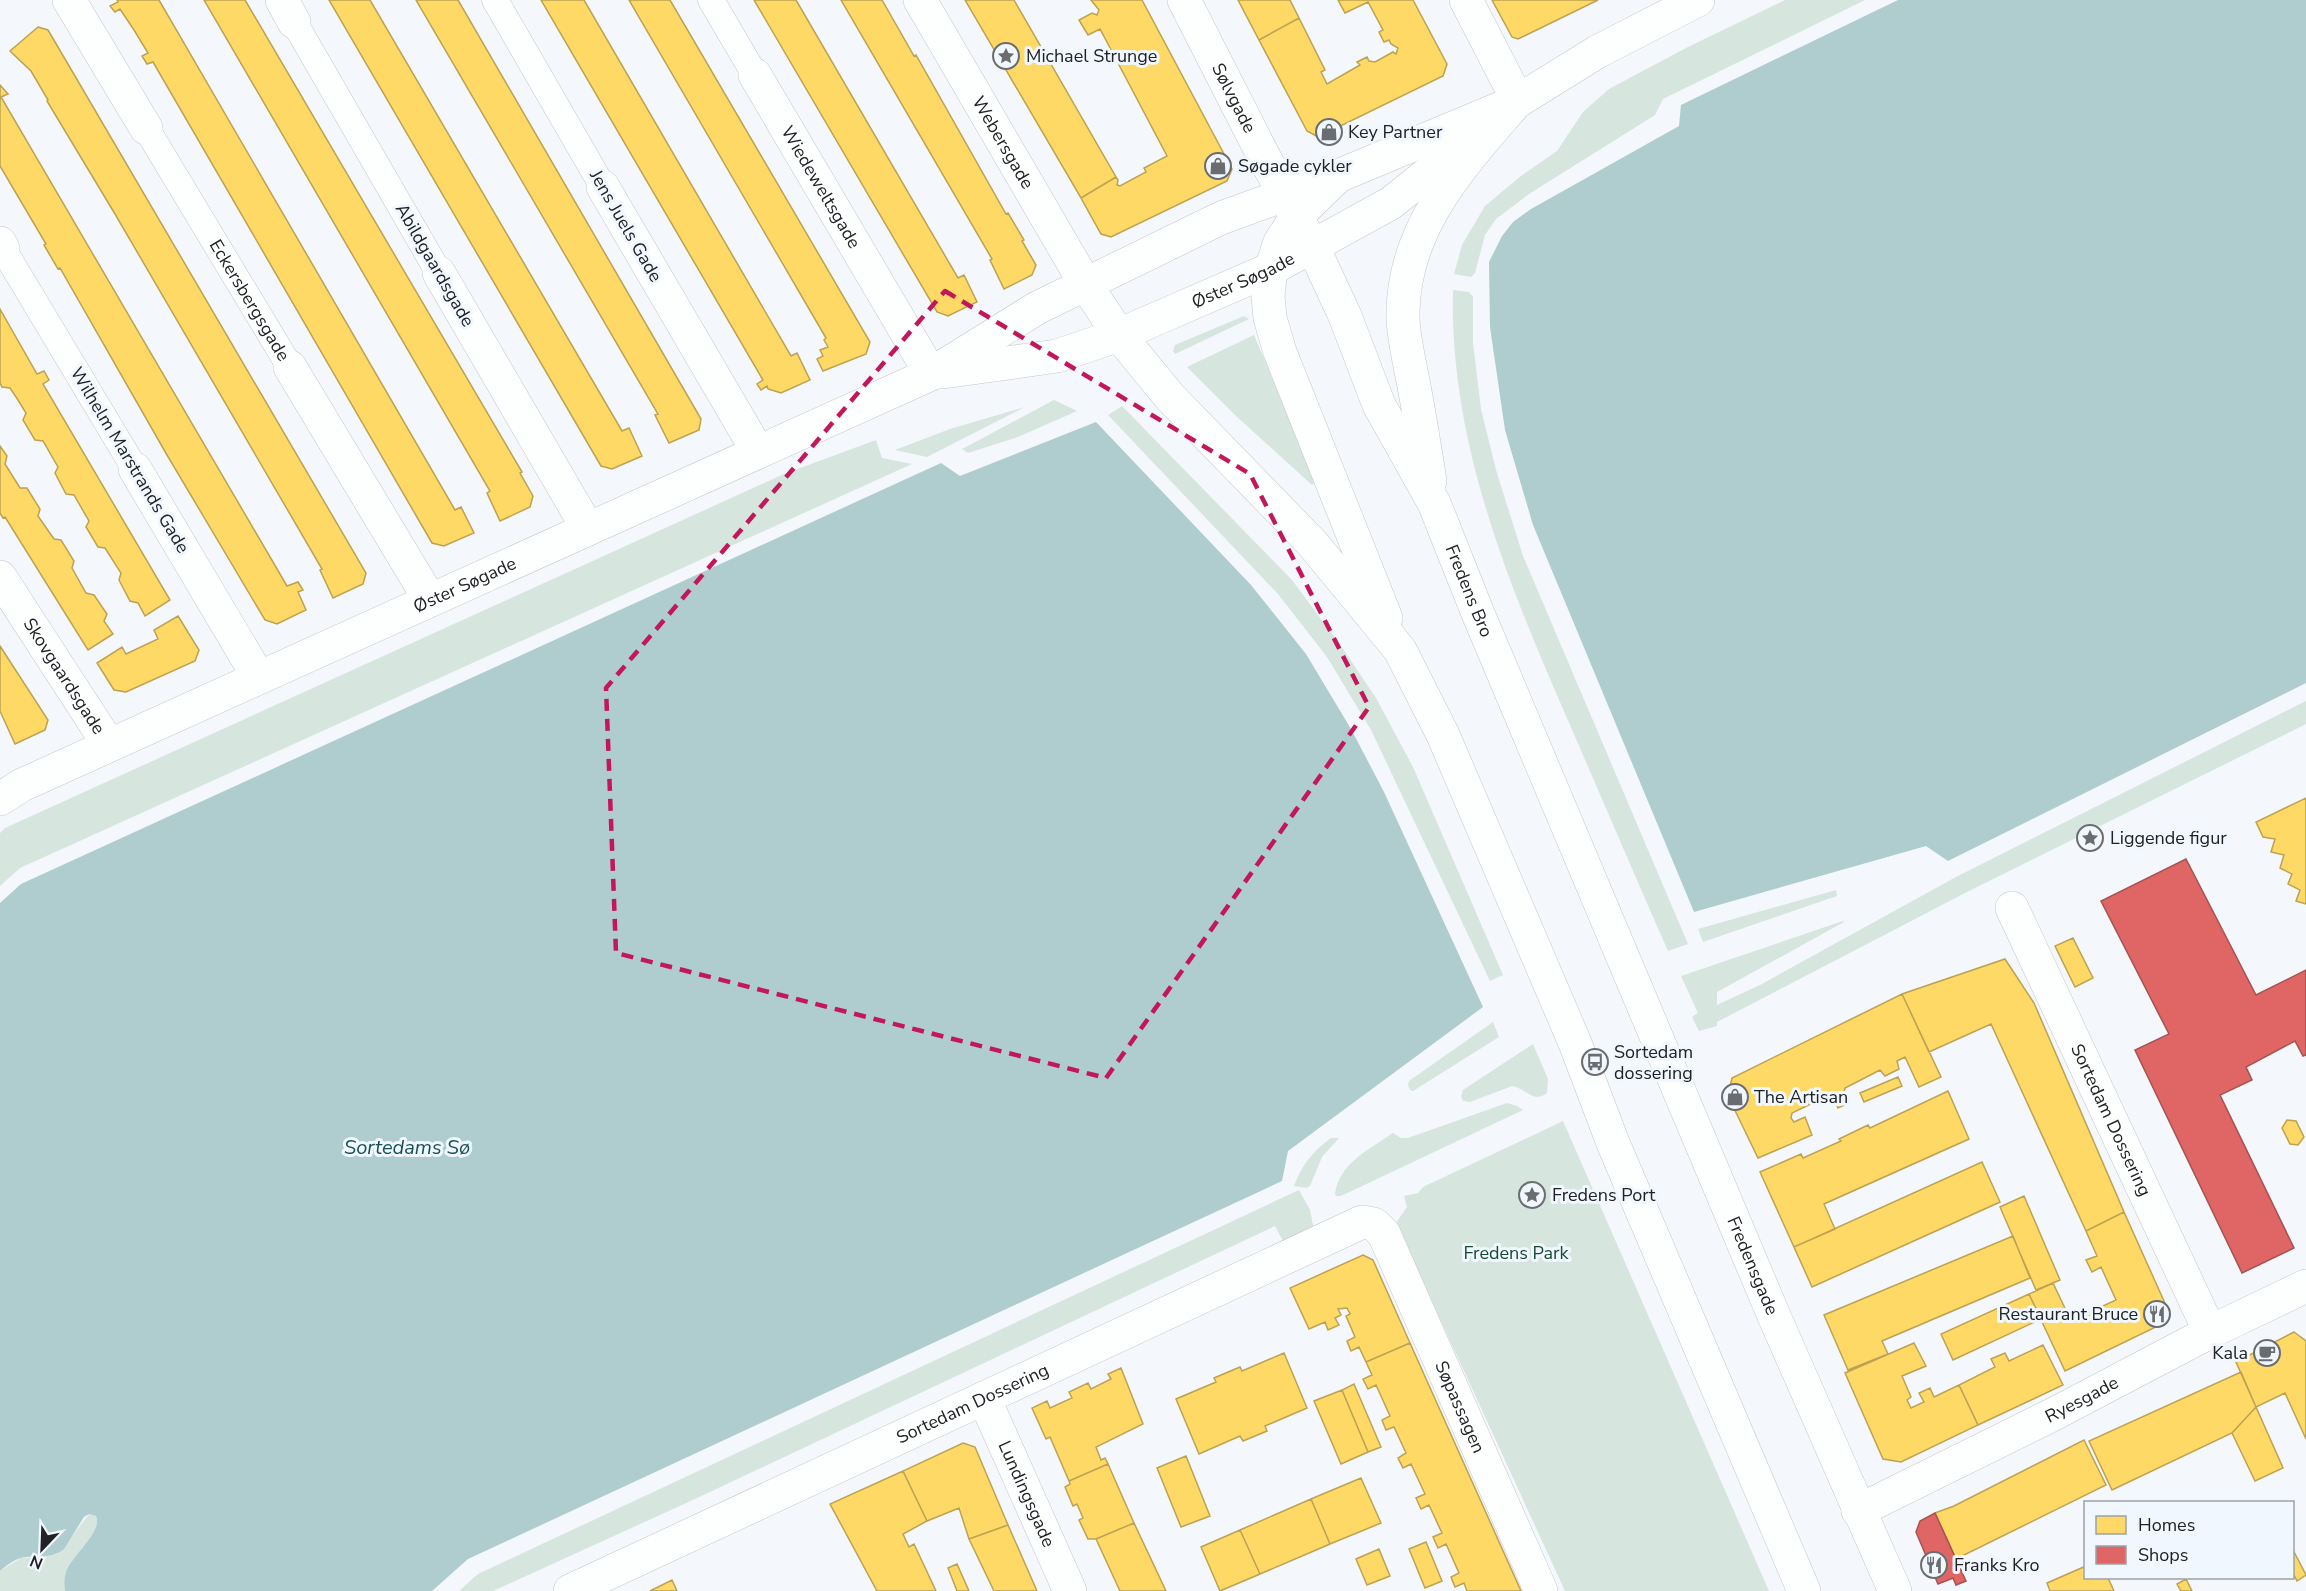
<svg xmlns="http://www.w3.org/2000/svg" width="2306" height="1591" viewBox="0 0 2306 1591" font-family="'Nunito Sans',sans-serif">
  <rect width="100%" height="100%" fill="#f4f7fb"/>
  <path fill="#d6e5de" d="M1785 0H1865L1663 99 1655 115 1529 194 1496 219 1485 235 1475 273 1471 277 1454 274 1462 245 1485 206 1521 176 1557 151 1583 112 1609 89 1686 48Z
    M1453 290 1469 292 1473 297V343L1481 409 1496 470 1523 556 1688 944 1668 951C1635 876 1603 801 1570 725 1510 588 1449 443 1453 290Z
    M1244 316 1249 319 1175 354 1173 351 1175 345Z
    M1254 335 1316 481 1312 485 1235 415 1187 367Z
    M1054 400 1077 411 1018 437 968 453 962 449Z
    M1122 406 1292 580 1341 646 1376 698 1413 767 1503 975 1490 981 1371 730 1327 657 1278 594 1108 415Z
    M1025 407 927 457 895 450 950 429Z
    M876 440 882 458 912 464 20 868 0 886V833L5 828 784 474Z
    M2306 701V724L1965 893 1717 1022V1026L1699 1031 1692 1017 1698 1013 1681 976 1843 921 1844 922 1717 992V1005L1760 985 1956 877Z
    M1836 890 1837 896 1703 942 1698 929Z
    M1493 1022 1499 1037 1413 1091 1410 1090 1408 1085 1409 1081Z
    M1533 1044 1548 1079 1547 1093C1533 1104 1526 1088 1512 1086L1470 1102 1463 1101 1461 1096 1463 1090Z
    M1507 1103 1517 1106 1523 1110 1341 1196H1336L1335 1194C1339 1163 1370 1149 1393 1133L1401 1138H1408Z
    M1563 1121 1769 1591H1565L1396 1223 1407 1207 1404 1196 1418 1193 1423 1187Z
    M1331 1138H1339L1322 1157 1310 1186 1306 1188 1294 1186C1302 1165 1312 1152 1331 1138Z
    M1299 1190 1310 1210 1314 1230 1284 1243 1275 1226 695 1499 493 1591H459L478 1574Z
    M89 1514 96 1516C103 1532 71 1556 66 1572 64 1578 64 1585 65 1591H0V1571L21 1558 49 1556 59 1553Z"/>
  <path fill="#afcccf" d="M1898 0H2306V683L1948 861 1926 846 1694 912 1533 525 1505 430 1490 327 1489 262 1502 236 1513 222 1531 209 1679 126 1681 105Z
    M1096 422 1251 585 1306 654 1351 729 1384 792 1483 1007 1288 1151 1282 1181 468 1559 432 1591H65C64 1585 64 1578 66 1572 71 1556 103 1532 96 1516L89 1514 84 1517 64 1549C51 1560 36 1554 21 1558 13 1560 6 1566 0 1571V903L21 884 941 463 960 476Z"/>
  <path fill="#ffd966" stroke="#bca252" stroke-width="1.5" d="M117 0H159L455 510 461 507 474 533 444 546 432 543 153 62 147 64 142 56 148 53 134 30 120 9 115 12 110 6 118 2Z
    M204 0H245L522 472 520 473 533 496 530 507 500 521 487 493 490 491Z
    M329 0H370L622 431 629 428 642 456 612 469 601 466Z
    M416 0H458L701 419 699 430 669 443 655 415 658 414Z
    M541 0H584L791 356 797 353 810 380 781 393 768 389 767 386 761 390 757 384 763 380Z
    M629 0H670L870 342 866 354 823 371 817 359 823 356 820 350 828 347 824 340 826 338Z
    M754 0H796L958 278 964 275 977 302 948 316 937 312Z
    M841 0H882L914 56 916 55 1006 214 1008 213 1024 240 1022 241 1036 265 1032 275 1004 289 990 260 992 259Z
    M965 0H1014L1116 177 1081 198Z
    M1091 0H1142L1232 169 1227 181 1111 237 1101 234 1081 198 1116 177 1118 180 1117 185 1120 186 1146 172 1144 168 1167 156 1100 29 1088 35 1079 20 1092 13 1097 15 1099 10Z
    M1238 0H1290L1299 18 1259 40Z
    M1338 0H1413L1447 64 1443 76 1318 137 1307 131 1259 40 1299 18 1325 70 1321 72 1327 84 1360 65 1357 62 1367 57 1369 61 1375 62 1393 52 1396 54 1398 48 1391 44 1389 40 1384 42 1379 32 1383 30 1368 2 1345 13Z
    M1492 0H1598L1518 39 1512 37Z
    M38 27 48 30 366 573 363 584 333 598 320 570 322 569 115 214 47 101 48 100 31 71 10 51Z
    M0 85 8 94 1 97 287 586 298 582 303 590 298 592 306 610 277 624 265 620 167 455 60 268 58 269 44 245 46 244 0 166Z
    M0 309 37 374 44 371 49 380 43 384 170 600 145 616 138 603 130 601 119 580 121 573 105 548 98 547 86 527 89 521 74 495 66 494 55 473 58 467 43 441 35 440 23 420 26 413 18 400 10 388 2 387 0 383Z
    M0 446 7 456 5 464 20 488H27L40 509 38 516 54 539 61 540 74 561 72 568 86 593 94 595 107 614 104 621 113 634 88 650 5 517 3 518 0 513Z
    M178 616 199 650 195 661 126 692 114 690 97 663 122 647 126 654 158 639 154 630Z
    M0 646 48 720 45 730 15 744 0 711Z
    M2306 798V904L2296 901 2300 890 2288 884 2292 874 2280 868 2284 855 2271 852 2275 839 2263 837 2256 822Z
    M2073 938 2093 978 2075 987 2055 946Z
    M2005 959 2034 1003 2124 1212 2086 1231 1991 1024 1929 1052 1902 994Z
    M1902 994 1941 1077 1919 1087 1905 1057 1897 1061 1899 1069 1885 1076 1880 1070 1845 1088 1844 1093 1849 1103 1838 1108 1833 1097 1827 1096 1792 1113 1791 1118 1794 1122 1805 1117 1812 1135 1758 1158 1728 1096 1732 1078Z
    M1898 1077 1902 1086 1864 1102 1860 1093Z
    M1948 1091 1969 1139 1824 1204 1835 1229 1794 1247 1760 1172 1801 1154 1803 1158 1841 1141 1839 1139 1868 1125 1870 1128Z
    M2287 1120 2296 1121 2304 1137 2298 1145 2290 1144 2282 1128Z
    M1982 1162 2000 1202 1812 1287 1794 1247Z
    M2024 1196 2060 1280 2036 1290 2000 1207Z
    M2124 1212 2168 1310 2164 1323 2065 1371 2029 1294 2053 1283 2071 1321 2116 1300 2101 1267 2092 1272 2086 1260 2097 1256 2086 1231Z
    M2013 1236 2030 1278 1882 1341 1888 1354 1848 1370 1824 1315Z
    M1363 1255 1373 1260 1410 1343 1366 1362 1359 1347 1351 1351 1347 1341 1355 1337 1346 1316 1350 1314 1347 1308 1338 1309 1341 1315 1335 1318 1339 1325 1328 1330 1325 1322 1309 1329 1290 1288Z
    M2029 1294 2041 1319 1953 1360 1941 1334Z
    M2294 1332 2306 1341V1439L2285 1393 2256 1407 2236 1362Z
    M1410 1343 1521 1591H1467L1464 1583 1455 1587 1451 1577 1459 1573 1446 1544 1438 1548 1433 1537 1442 1533 1429 1505 1421 1509 1416 1498 1425 1494 1411 1464 1403 1468 1398 1458 1406 1453 1394 1427 1386 1430 1382 1420 1390 1416 1376 1385 1368 1389 1363 1379 1372 1375 1366 1362Z
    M1914 1343 1926 1366 1902 1376 1911 1397 1907 1400 1911 1408 1924 1402 1919 1393 1930 1388 1934 1397 1959 1385 1978 1425 1901 1462 1883 1459 1845 1373Z
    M2043 1345 2063 1385 1978 1425 1959 1385 1995 1367 1991 1359 2005 1353 2009 1361Z
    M1284 1353 1307 1408 1265 1426 1267 1431 1243 1441 1240 1436 1199 1454 1176 1399 1216 1382 1214 1378 1240 1367 1242 1371Z
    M1121 1368 1143 1424 1096 1447 1101 1460 1105 1458 1108 1464 1069 1481 1050 1437 1046 1439 1032 1408 1047 1401 1050 1408 1072 1398 1069 1392 1088 1383 1091 1389 1111 1379 1108 1374Z
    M2241 1372 2256 1407 2232 1433 2112 1490 2089 1441Z
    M1354 1384 1381 1447 1368 1452 1342 1390Z
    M1342 1390 1368 1452 1341 1464 1314 1401Z
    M2256 1407 2283 1468 2255 1481 2232 1433Z
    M2084 1440 2106 1485 1956 1559 1935 1513 1954 1506Z
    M963 1443 975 1447 1008 1525 969 1539 959 1508 927 1521 903 1471Z
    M1186 1456 1210 1516 1181 1527 1157 1468Z
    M1108 1464 1134 1523 1096 1539H1088L1079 1520 1083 1518 1077 1504 1073 1506 1065 1487 1070 1484 1069 1481Z
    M903 1471 927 1521 903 1534 909 1547 914 1544 936 1591H877L830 1504Z
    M1361 1478 1381 1523 1330 1544 1311 1499Z
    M1311 1499 1330 1544 1260 1574 1240 1530Z
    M1134 1523 1166 1591H1120L1096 1539Z
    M1008 1525 1037 1591H994L969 1539Z
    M1240 1530 1260 1574 1220 1591 1201 1547Z
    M1426 1542 1442 1581 1425 1588 1409 1549Z
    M2292 1548 2306 1575 2297 1581 2292 1571Z
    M1379 1549 1390 1576 1367 1585 1356 1559Z
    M957 1564 969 1591H957L948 1568Z
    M2086 1566V1578H2108L2114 1591H2050L2047 1583Z
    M2186 1579 2192 1591H2181L2177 1584Z
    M672 1580 677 1591H650Z"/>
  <path fill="#e06666" stroke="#a65252" stroke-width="1.5" d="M2186 859 2256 995 2306 970V1055L2303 1056 2295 1041 2246 1067 2252 1080 2220 1095 2294 1248 2242 1273 2135 1050 2169 1034 2101 901Z
    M1935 1513 1966 1581 1956 1585 1953 1578 1938 1584 1916 1532 1920 1521Z"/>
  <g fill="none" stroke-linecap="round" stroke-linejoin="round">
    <defs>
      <g id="pedestrian">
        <path d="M495 0 603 187"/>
        <path d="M711 0 755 75"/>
        <path d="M294 22 439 273"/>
        <path id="s1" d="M146 128 290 367"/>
        <path d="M3 249 135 469"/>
      </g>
      <g id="minor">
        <path d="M69 0 146 128"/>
        <path d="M282 0 294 22"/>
        <path id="s2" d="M755 75 931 374"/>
        <path d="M603 187 758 452"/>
        <path d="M0 243 3 249"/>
        <path d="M439 273 588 529"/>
        <path d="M290 367 430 600"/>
        <path id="s3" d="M943 372 1057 356 1119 335 1271 269 1391 203 1518 101 1466 0"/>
        <path d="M135 469 259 678"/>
        <path id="s4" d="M0 577 109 745"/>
        <path id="s5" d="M0 799 22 785 931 374 1037 308 1221 218 1312 185"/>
        <path id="s6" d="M2012 908 2210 1332"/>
        <path id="s7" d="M984 1398 1070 1591"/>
        <path id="s8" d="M1858 1511 2052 1415 2210 1332 2306 1286"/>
        <path id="s9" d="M570 1591 1362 1222 1374 1224 1384 1234 1541 1591"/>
      </g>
      <g id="tertiary">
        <path id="s10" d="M920 0 1086 285 1119 335 1170 397 1312 543 1400 650 1443 735 1575 1043 1613 1143 1804 1591"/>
        <path id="s11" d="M1184 0 1264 157 1313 247 1345 316 1379 405 1434 503 1477 611 1774 1316 1895 1591"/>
        <path d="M1430 481C1425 449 1420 418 1414 386 1410 364 1404 341 1403 319 1401 231 1459 168 1513 106"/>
        <path d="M1386 618 1280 352 1270 318 1268 296 1271 269 1280 242 1297 216 1338 176 1518 101 1597 52 1698 0"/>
      </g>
    </defs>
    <use href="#pedestrian" stroke="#c5c7ca" stroke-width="27"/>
    <use href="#minor" stroke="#c5c7ca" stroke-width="34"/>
    <use href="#tertiary" stroke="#c5c7ca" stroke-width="34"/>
    <use href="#pedestrian" stroke="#fdfefe" stroke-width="26"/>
    <use href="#minor" stroke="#fdfefe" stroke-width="33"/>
    <use href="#tertiary" stroke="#fdfefe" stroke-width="33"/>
  </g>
  <path fill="none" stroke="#c2185b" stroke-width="4.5" stroke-dasharray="12 8" stroke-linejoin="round" d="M945 291 1250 474 1369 707 1106 1078 616 953 606 688Z"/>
  <defs>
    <symbol id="sight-ring" viewBox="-11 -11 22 22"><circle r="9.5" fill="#f1f7fe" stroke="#6a6d70" stroke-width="1.5"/><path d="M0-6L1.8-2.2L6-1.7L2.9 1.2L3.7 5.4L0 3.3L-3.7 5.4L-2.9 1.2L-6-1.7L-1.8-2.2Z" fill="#6a6d70"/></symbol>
    <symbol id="shop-ring" viewBox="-11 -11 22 22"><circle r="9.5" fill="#f1f7fe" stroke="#6a6d70" stroke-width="1.5"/><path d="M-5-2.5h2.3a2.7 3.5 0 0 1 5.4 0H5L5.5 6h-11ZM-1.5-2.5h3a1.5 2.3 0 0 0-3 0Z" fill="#6a6d70"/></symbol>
    <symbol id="bus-ring" viewBox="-11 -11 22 22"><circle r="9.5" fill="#f1f7fe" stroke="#6a6d70" stroke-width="1.5"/><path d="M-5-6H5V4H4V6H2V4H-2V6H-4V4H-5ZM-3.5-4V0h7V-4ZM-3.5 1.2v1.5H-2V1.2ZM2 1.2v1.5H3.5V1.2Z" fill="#6a6d70"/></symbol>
    <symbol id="restaurant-ring" viewBox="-11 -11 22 22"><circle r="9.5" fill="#f1f7fe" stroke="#6a6d70" stroke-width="1.5"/><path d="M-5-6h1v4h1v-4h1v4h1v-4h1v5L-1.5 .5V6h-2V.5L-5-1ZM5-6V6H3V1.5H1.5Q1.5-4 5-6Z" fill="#6a6d70"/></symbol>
    <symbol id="cafe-ring" viewBox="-11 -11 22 22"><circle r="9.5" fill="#f1f7fe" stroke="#6a6d70" stroke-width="1.5"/><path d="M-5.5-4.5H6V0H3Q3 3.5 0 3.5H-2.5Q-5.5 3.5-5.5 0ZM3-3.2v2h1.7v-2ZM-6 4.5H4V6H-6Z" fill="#6a6d70"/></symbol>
  </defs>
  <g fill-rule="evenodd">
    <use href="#sight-ring" x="991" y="41" width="30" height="30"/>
    <use href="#shop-ring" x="1314" y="117" width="30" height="30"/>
    <use href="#shop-ring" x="1203" y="151" width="30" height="30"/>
    <use href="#sight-ring" x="2075" y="823" width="30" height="30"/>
    <use href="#bus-ring" x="1580" y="1047" width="30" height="30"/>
    <use href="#shop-ring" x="1720" y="1082" width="30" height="30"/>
    <use href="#sight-ring" x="1517" y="1180" width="30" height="30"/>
    <use href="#restaurant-ring" x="2142" y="1299" width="30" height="30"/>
    <use href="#cafe-ring" x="2252" y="1338" width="30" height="30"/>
    <use href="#restaurant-ring" x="1919" y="1550" width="30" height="30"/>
  </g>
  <g text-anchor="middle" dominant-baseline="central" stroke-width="6" stroke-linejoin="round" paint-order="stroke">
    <g font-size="18" fill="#202225" stroke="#f1f7fe" text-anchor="start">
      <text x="1026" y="56">Michael Strunge</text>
      <text x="1348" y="132">Key Partner</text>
      <text x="1238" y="166">Søgade cykler</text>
      <text x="2110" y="838">Liggende figur</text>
      <text x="1614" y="1052">Sortedam<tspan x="1614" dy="21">dossering</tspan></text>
      <text x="1754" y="1097">The Artisan</text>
      <text x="1552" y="1195">Fredens Port</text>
      <text x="2138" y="1314" text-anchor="end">Restaurant Bruce</text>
      <text x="2248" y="1353" text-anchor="end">Kala</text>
      <text x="1954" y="1565">Franks Kro</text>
    </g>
    <g font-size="18" fill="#202225" stroke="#f1f7fe">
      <text stroke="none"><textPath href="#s11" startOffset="110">Sølvgade</textPath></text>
      <text stroke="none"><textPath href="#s10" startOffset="165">Webersgade</textPath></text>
      <text stroke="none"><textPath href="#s2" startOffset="130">Wiedeweltsgade</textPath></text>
      <text transform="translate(626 226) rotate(60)">Jens Juels Gade</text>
      <text transform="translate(435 265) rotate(60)">Abildgaardsgade</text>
      <text stroke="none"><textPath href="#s3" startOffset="316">Øster Søgade</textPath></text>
      <text stroke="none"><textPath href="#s1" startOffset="201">Eckersbergsgade</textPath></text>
      <text transform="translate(130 460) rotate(59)">Wilhelm Marstrands Gade</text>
      <text stroke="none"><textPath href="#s5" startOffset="512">Øster Søgade</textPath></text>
      <text stroke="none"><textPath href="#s11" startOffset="657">Fredens Bro</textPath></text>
      <text stroke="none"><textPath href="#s4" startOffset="118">Skovgaardsgade</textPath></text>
      <text stroke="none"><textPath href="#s6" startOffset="234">Sortedam Dossering</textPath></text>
      <text stroke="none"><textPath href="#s11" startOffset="1389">Fredensgade</textPath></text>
      <text stroke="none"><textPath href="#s8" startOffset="250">Ryesgade</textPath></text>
      <text stroke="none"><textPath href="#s9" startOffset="444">Sortedam Dossering</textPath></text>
      <text stroke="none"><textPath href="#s9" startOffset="1089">Søpassagen</textPath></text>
      <text stroke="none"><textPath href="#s7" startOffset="105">Lundingsgade</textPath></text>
    </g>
    <g font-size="18" fill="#184c32" stroke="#f1f7fe">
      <text x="1516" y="1253">Fredens Park</text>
    </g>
    <g font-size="20" font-style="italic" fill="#185155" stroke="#f1f7fe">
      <text x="407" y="1147">Sortedams Sø</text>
    </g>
  </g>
  <rect x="2084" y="1501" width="210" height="78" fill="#f1f7fe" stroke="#9da2a7" stroke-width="1.5"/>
  <rect x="2096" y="1516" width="30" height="18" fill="#ffd966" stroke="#9da2a7" stroke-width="1.5"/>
  <text x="2138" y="1531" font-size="18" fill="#202225">Homes</text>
  <rect x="2096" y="1546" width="30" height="18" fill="#e06666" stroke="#9da2a7" stroke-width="1.5"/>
  <text x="2138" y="1561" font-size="18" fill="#202225">Shops</text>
  <g transform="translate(42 1549) rotate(203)" stroke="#f1f7fe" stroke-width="4.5" paint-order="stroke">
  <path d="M0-4.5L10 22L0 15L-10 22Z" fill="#202225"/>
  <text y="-9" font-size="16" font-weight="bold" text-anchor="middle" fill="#202225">N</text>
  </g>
</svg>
